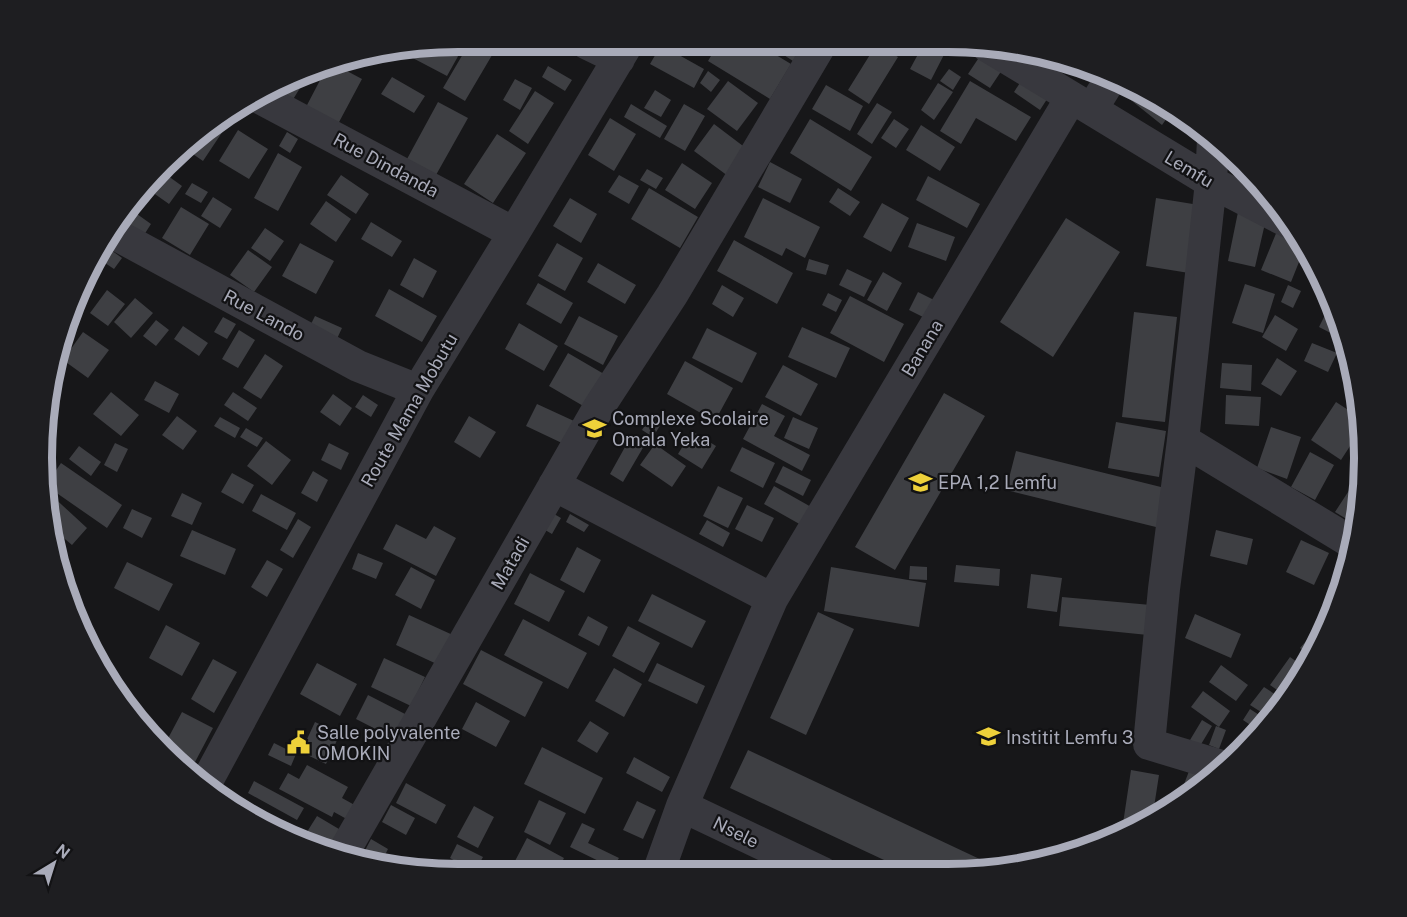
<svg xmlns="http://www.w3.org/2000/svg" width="1407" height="917" viewBox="0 0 1407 917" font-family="'Public Sans',sans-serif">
  <rect width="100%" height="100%" fill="#171719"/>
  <path fill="#3e3f43" d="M458 42H466L447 76 407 55 410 50Z
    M470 42H494L498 45 465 101 443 88Z
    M718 44H758L791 64 770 99 708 61Z
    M767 44H803L793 61Z
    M661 45 704 69 694 88 650 64Z
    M876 45H879L898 57 869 104 848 90Z
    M923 45H949L931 80 910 69Z
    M984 50 1006 64 990 88 968 74Z
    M329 63H332L362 79 338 124 306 107Z
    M548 66 572 80 565 91 542 77Z
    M949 69 961 77 953 90 940 81Z
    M708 71 720 80 711 92 700 83Z
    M310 72 292 101 273 90Z
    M1025 75 1051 93 1040 110 1014 92Z
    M392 77 425 96 414 113 381 94Z
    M515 79 532 88 520 110 503 100Z
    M728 81 758 103 737 131 707 109Z
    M970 81 1031 117 1016 141 976 118 961 144 940 131Z
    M938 83 953 92 934 120 921 110Z
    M826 85 863 106 850 131 812 109Z
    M1135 86 1172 111 1162 125 1127 97Z
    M655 90 671 100 661 117 644 108Z
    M535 91 554 103 528 144 509 131Z
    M438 102 468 118 436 175 407 159Z
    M877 103 892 112 872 144 857 134Z
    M631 104 667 126 660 138 624 117Z
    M684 104 705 116 685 151 664 139Z
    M610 118 636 134 614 171 588 155Z
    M810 119 872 157 851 191 790 153Z
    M894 119 909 129 896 148 881 138Z
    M219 120 227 125 203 161 187 150Z
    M714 124 747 149 728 176 694 151Z
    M921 125 955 147 940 171 906 150Z
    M238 130 268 149 249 179 219 161Z
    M287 132 298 139 290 153 279 146Z
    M497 134 526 153 493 203 464 184Z
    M278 153 302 167 278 211 254 198Z
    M770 162 802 179 790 203 758 187Z
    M682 163 712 183 695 209 665 190Z
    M647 169 663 178 656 189 640 180Z
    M164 173 182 186 169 204 152 192 137 214 151 224 142 238 119 222 128 205 156 179 159 181Z
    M341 175 369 194 356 214 327 195Z
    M619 175 639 186 629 204 608 192Z
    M928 176 980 204 967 228 916 200Z
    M192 183 208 192 201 203 185 194Z
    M649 188 698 217 680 248 631 219Z
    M838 188 860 202 850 216 829 202Z
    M213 197 232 209 220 228 201 216Z
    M570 198 597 214 581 243 553 226Z
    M763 198 820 227 805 258 786 248 782 256 744 237Z
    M1156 198 1199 205 1189 273 1146 266Z
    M326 201 351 219 336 242 310 224Z
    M882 203 909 218 891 252 863 237Z
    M181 207 209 224 190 255 162 238Z
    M1238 212 1266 219 1255 267 1228 261Z
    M1066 218 1120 252 1053 357 1000 322Z
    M371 222 402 241 392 257 361 239Z
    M917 223 955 237 946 261 908 247Z
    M265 228 284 241 270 261 251 248Z
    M1277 231 1301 240 1305 247 1291 282 1261 270Z
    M734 240 793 273 777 304 717 271Z
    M300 243 334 261 316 294 282 276Z
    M557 243 583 258 565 291 538 276Z
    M111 250 122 258 114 269 102 261Z
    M248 250 272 267 254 292 230 275Z
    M414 258 437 271 423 298 400 285Z
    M809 259 829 265 826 275 806 270Z
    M598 263 636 285 625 304 587 282Z
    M847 269 872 281 864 297 839 285Z
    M883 272 902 283 887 311 867 300Z
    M87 282 92 286 72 313 71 312Z
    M538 283 573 303 561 324 526 304Z
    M1245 284 1275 294 1263 333 1232 323Z
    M722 285 744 298 733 317 712 304Z
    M1288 285 1301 291 1293 308 1281 302Z
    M389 289 437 316 422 342 375 316Z
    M107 290 125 304 108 326 90 313Z
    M918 292 934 300 925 318 909 310Z
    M828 293 842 300 836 312 822 305Z
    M850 296 904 324 884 362 830 333Z
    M135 298 153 313 131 338 114 322Z
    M1332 301 1344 332 1348 342 1319 327Z
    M1134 312 1177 317 1165 422 1122 417Z
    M1275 315 1298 329 1286 351 1262 337Z
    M315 316 342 328 334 345 307 332Z
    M579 316 618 336 603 365 564 344Z
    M223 317 236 324 227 339 214 332Z
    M156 320 169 330 156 346 143 336Z
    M519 323 558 346 544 371 505 349Z
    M183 326 208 343 199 356 174 339Z
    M802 327 850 348 836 378 788 357Z
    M707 328 757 353 742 383 692 358Z
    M239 330 255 340 238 368 222 359Z
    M83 332 109 350 88 378 63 360Z
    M1312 343 1337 353 1328 372 1304 361Z
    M568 353 604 374 585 407 549 386Z
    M265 354 283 366 261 399 243 388Z
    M1277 358 1297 371 1281 396 1261 384Z
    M685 361 733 388 715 421 667 394Z
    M1222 363 1252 365 1251 391 1220 388Z
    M783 365 818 384 801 416 765 397Z
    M155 381 179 394 169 413 144 400Z
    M111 392 139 415 121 436 93 414Z
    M233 392 257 408 248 421 224 405Z
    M944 393 985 416 895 570 855 547Z
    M333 394 352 408 340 426 320 412Z
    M363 395 378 405 371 417 355 407Z
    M1226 395 1261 397 1259 426 1225 424Z
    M1336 402 1362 419 1363 426 1341 460 1311 440Z
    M537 404 574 421 564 444 526 426Z
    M762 404 785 416 774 436 810 455 802 471 743 439Z
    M177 416 197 431 183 450 162 435Z
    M469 416 496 432 480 458 454 442Z
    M220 417 240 428 235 438 214 426Z
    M650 417 661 424 653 437 642 430Z
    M793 417 818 428 809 449 784 438Z
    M1116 422 1166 431 1159 477 1108 468Z
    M1271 427 1301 437 1287 479 1257 468Z
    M246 428 263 438 257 447 240 437Z
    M692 431 716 446 702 469 678 454Z
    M630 438 644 446 623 482 610 474Z
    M266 441 291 460 272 485 247 466Z
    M115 443 128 449 117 472 104 465Z
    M329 443 349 453 341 470 321 460Z
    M655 444 686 466 672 487 640 465Z
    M79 446 101 462 91 476 69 459Z
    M742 447 775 463 763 488 730 471Z
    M1016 451 1173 490 1164 529 1006 490Z
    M1310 452 1334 465 1315 500 1291 487Z
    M61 463 122 505 107 528 48 487V482Z
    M783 466 811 480 803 496 775 482Z
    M1363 469 1361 513 1358 526 1335 512Z
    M313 471 328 480 317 502 301 493Z
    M232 473 254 485 243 504 221 492Z
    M718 486 743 498 728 528 703 516Z
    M774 486 813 508 803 526 764 504Z
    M49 493 87 528 72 545 52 528Z
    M182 493 202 503 192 525 171 516Z
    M261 494 296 513 287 530 252 511Z
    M747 505 774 518 762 542 735 529Z
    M132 509 152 518 142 538 123 528Z
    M549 511 561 518 552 534 540 527Z
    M570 514 589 525 584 532 566 522Z
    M298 519 311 527 293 558 280 550Z
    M707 520 730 533 723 547 699 534Z
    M396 524 426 539 434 526 456 538 436 576 383 549Z
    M192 530 236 549 225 575 180 556Z
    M1216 530 1253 539 1247 565 1210 556Z
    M1301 540 1329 553 1314 585 1286 572Z
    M577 547 601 560 584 593 560 580Z
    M358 553 383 563 376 579 352 569Z
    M267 560 283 569 267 597 251 587Z
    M127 562 173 584 159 611 114 588Z
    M956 565 1000 569 999 586 954 582Z
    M910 566 927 567V580L909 579Z
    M411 567 435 580 421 609 395 595Z
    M831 567 926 583 919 627 824 611Z
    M530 573 565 591 549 622 514 604Z
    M1031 574 1062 578 1057 612 1027 608Z
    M652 594 706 621 692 648 638 621Z
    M1062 597 1151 605 1148 635 1059 626Z
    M818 612 854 629 806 735 770 718Z
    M1329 612 1333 615 1322 639 1314 633Z
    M1195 614 1241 634 1231 658 1185 638Z
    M409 615 455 636 441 666 396 645Z
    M588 616 608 627 599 646 578 635Z
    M523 619 587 653 568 689 504 655Z
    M166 625 200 643 182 676 149 658Z
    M628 626 660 643 644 673 612 656Z
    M1312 634 1321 642 1309 656 1300 648Z
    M481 650 543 682 525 717 463 684Z
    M1290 657 1307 669 1287 697 1270 685Z
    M384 658 425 677 411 706 371 687Z
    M213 659 237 672 214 713 191 699Z
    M317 663 357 684 340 716 300 694Z
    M657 663 705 686 697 704 648 681Z
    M1221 665 1248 685 1236 701 1209 682Z
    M614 668 642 684 624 717 595 701Z
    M1264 687 1285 701 1272 719 1250 705Z
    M1203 691 1230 711 1219 727 1191 707Z
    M368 695 407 715 395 739 356 719Z
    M476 702 510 721 496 747 462 729Z
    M1250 709 1270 722 1262 733 1243 720Z
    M182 712 213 728 195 762 164 746Z
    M1202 720 1212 726 1200 746 1190 740Z
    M590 721 609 733 597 753 577 741Z
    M315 722 340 734 326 764 301 752Z
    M1216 726 1226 730 1219 749 1209 745Z
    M274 743 296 754 291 766 268 755Z
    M542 747 603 778 585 814 524 784Z
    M748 750 1003 870 975 874H914L730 788Z
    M634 757 670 777 662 792 626 773Z
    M307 765 348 787 342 798 360 808 352 822 334 812 332 817 279 789 288 773 299 779Z
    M1191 766 1212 774 1209 783 1202 789 1176 805Z
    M1131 770 1159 775 1152 820 1132 832 1121 837Z
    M254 781 304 808 297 820 248 793Z
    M406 783 446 805 436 824 396 803Z
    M539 800 566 813 550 845 524 832Z
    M637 801 656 810 643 839 623 830Z
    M391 805 415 818 406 835 382 822Z
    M474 806 494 817 478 848 457 837Z
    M317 816 344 832 332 852 300 843Z
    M582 823 595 829 588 843 619 858 613 868 570 847Z
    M527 838 564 858 557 872H536L515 861Z
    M371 839 388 849 380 865 360 860Z
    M457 844 483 857 475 872 450 858Z
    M484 860 506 872H478Z
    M711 862 740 873H707Z"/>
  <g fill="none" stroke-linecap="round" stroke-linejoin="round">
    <path stroke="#38383e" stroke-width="32" d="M586 43 619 59
      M987 46 1211 182 1290 223
      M258 97 514 233
      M1092 109 1111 78
      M1213 139 1211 182 1183 440 1164 589 1149 744 1225 767
      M113 233 358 366 418 390
      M1183 440 1354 544
      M554 485 772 599
      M205 785 418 390 514 233 628 43
      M682 806 823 873
      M342 855 599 407 672 295 821 44
      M658 873 682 806 772 599 1071 98"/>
  </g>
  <defs>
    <symbol id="school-bare" viewBox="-9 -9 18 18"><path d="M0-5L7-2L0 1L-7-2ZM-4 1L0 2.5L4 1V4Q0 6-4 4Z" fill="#eed13a" stroke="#121214" stroke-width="2.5" paint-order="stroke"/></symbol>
    <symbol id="civic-bare" viewBox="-9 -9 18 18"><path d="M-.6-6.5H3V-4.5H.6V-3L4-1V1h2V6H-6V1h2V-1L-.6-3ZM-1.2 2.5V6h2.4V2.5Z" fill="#eed13a" stroke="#121214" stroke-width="2.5" paint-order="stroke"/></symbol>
  </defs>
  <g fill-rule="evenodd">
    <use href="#school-bare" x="578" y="412" width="33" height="33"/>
    <use href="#school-bare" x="904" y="466" width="33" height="33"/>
    <use href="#school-bare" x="972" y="720" width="33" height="33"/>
    <use href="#civic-bare" x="282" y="726" width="33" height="33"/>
  </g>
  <g text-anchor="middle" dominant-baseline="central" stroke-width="4.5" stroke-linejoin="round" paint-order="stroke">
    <g font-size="18" fill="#a9abb9" stroke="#121214">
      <text transform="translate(386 165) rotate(28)">Rue Dindanda</text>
      <text transform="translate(1189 169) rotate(31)">Lemfu</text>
      <text transform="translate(264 315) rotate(28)">Rue Lando</text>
      <text transform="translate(922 348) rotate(-59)">Banana</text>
      <text transform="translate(409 410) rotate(-60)">Route Mama Mobutu</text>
      <text transform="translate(510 563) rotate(-60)">Matadi</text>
      <text transform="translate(736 832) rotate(26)">Nsele</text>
    </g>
    <g font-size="18" fill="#a9abb9" stroke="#121214" text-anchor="start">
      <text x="612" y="418">Complexe Scolaire<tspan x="612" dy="21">Omala Yeka</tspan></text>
      <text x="938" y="482">EPA 1,2 Lemfu</text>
      <text x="317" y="732">Salle polyvalente<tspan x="317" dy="21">OMOKIN</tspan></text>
      <text x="1006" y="737">Institit Lemfu 3</text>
    </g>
  </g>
  <path d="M0 0H1407V917H0ZM458 52H948A406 406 0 0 1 1354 458V458A406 406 0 0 1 948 864H458A406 406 0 0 1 52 458V458A406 406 0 0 1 458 52Z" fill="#1e1e21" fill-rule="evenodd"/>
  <path fill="none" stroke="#a9abb9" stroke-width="8" d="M458 52H948A406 406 0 0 1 1354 458V458A406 406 0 0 1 948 864H458A406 406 0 0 1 52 458V458A406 406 0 0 1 458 52Z"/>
  <g transform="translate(54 863) rotate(38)" stroke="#121214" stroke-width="4.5" paint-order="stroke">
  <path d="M0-4.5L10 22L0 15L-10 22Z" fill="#a9abb9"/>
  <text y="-9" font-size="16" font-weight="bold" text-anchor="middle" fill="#a9abb9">N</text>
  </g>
</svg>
